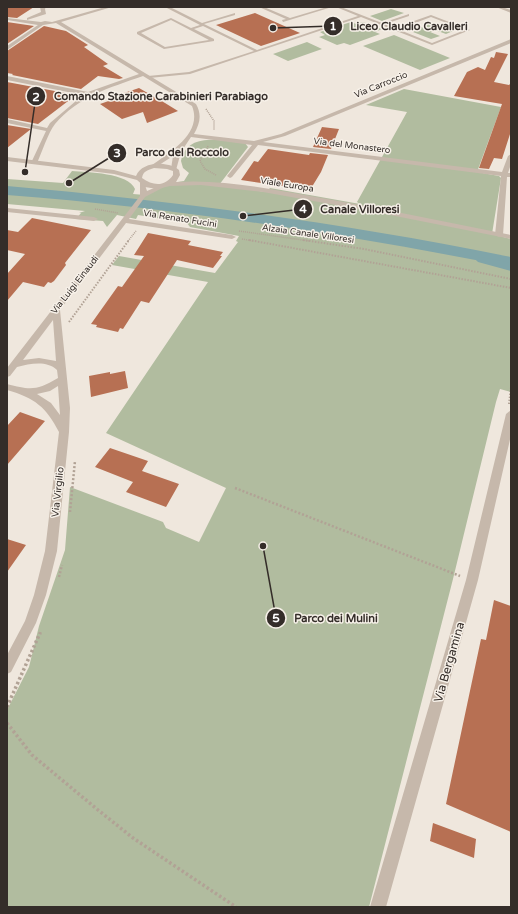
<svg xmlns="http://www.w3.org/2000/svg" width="518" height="914" viewBox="0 0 518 914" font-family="'Varela Round',sans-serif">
  <rect width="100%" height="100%" fill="#efe7dd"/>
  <path fill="#b1bc9f" d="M391 9 404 13 382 21 370 16Z
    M351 22 356 24 363 22 382 29 375 32 380 34 350 45 344 43 337 45 319 37 325 35 320 32Z
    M410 22 424 28 427 27 424 25 430 23 453 31 446 34 435 30 430 32 440 36 431 39 413 32 417 30 403 25Z
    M394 35 450 58 420 70 363 46Z
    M307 42 322 49 288 61 273 54Z
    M404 89 501 107 477 172 499 176 501 178 492 234 511 239V392L500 389 496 402 453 579 369 907H7V710L29 667 39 626 65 550 70 487 163 522 166 528 199 542 226 488 106 433 208 282 112 265 119 256 215 273 238 242 236 241 239 236 190 227 187 223 138 215 136 219 117 215 107 227 103 221 76 219 81 213H79L85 211 7 204V179L63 183 72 171C87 172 129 173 135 189L133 194 145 195 159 185 184 181 189 173 183 168 181 161C187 131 223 141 245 143L248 147 219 185 266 192 270 188 360 204 357 202 407 112 366 105Z"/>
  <path fill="#80a5a9" d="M7 186C177 201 343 223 511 257V267C345 234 176 208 7 195Z"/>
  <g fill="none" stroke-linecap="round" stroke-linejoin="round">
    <path fill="#80a5a9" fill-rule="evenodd" d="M482 257 511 263V271L478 262 476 260 478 258Z"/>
  </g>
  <path fill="#b77053" d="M7 7H34L17 18 7 17Z
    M255 13 300 33 261 46 216 25Z
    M7 22 34 26 7 44Z
    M44 26 66 31 88 45 84 47 108 64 103 66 123 78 119 79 98 76 81 89 12 75 13 74 7 73V51Z
    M496 52 508 54 494 82 509 85 511 83V131L502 159 494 158 489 169 479 168 502 104 454 96 467 72 478 67 485 70 491 57 494 58Z
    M7 82 76 95 38 124 7 118Z
    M139 88 165 103 178 111 147 123 143 112 122 119 100 104 126 95 124 93Z
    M7 125 31 129 7 148Z
    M322 127 339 129 331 149 313 147Z
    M268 149 309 155 310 153 328 155 321 172 310 190 290 185 289 187 241 180 254 161 258 162Z
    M32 218 91 230 65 263 66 265 54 281 51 283 48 282 44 287 23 282 7 301V274L25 254 7 250V230L18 232Z
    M148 233 191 241 188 245 223 252 220 256H222L213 268 177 260 149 303 141 301 123 329 120 328 118 332 96 327 97 325 91 324 118 286 122 287 144 256 134 255Z
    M125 371 128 388 91 397 89 376 110 372V374Z
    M20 412 45 421 7 465V426Z
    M110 448 148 461 142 471 179 484 166 507 126 492 133 482 95 467Z
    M7 539 26 545 7 572Z
    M494 600 511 606V832L446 804 481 639 486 640Z
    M433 823 476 839 474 858 430 841Z"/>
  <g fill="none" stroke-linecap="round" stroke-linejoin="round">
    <path stroke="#b1a295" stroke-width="1.5" stroke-dasharray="1 1" stroke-linecap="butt" d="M206 109 214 121V130
      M208 146 200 161 205 169 216 175
      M95 209 118 213
      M239 231 310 241
      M242 239 254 241
      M128 241 136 231"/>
    <path stroke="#b1a295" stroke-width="2" stroke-dasharray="1.5 1.5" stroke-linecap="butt" d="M249 240 511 288
      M303 240 364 249 511 279
      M69 322 129 240
      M509 404 511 387"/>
    <path stroke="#b1a295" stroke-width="2.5" stroke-dasharray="2 2" stroke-linecap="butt" d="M235 488 460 576
      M70 512 75 461
      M59 577 62 565
      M40 634 41 631"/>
    <path stroke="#b1a295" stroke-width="3.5" stroke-dasharray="2.5 2.5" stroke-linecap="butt" d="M7 707 40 633
      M7 723 32 755 98 810 133 838 236 907"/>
    <path fill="#c6b8ab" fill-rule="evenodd" d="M165 7H170L202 23 235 13V15L204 24 257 50 358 16 336 7H341L382 23 409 14V16L385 24 432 43 465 30 431 17 415 23 414 21 431 15 470 30 432 45 361 17 190 74 149 78H148V76L189 72 254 51 203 26 194 29 214 39V41L164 49 137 34V32L171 18 191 28 200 25ZM171 20 209 40 165 47 141 33Z
      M259 7H264L290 18 327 7H332L283 22 282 20 286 19Z"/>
    <path fill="#c6b8ab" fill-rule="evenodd" d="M40 7H46L45 9 46 14 27 20V18L41 12Z
      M105 7H112L61 22 196 104C202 115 200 123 194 134L254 141 281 134 511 39V43L285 136 263 142 502 172 508 156 511 154V164L508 173H511V177H507L503 235 499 237 495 235 501 176 258 145 232 177 230 178 227 176 252 145 191 137 181 152 176 170 171 169 173 156 156 167H152V165C170 152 203 133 192 106L143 76C109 88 79 96 55 124 48 133 42 152 37 163L32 164 31 163 46 131 7 123V119L47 128 50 123 83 95 7 80V76L88 92 139 74 56 23 43 25 7 50V46L38 25 7 20V18L41 22 45 21 52 22Z
      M496 7H502L511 10V13Z
      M140 182H144L147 191 161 185 166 186 145 197 129 219 232 235 236 237 232 239 126 223 60 310 70 408 69 432 57 551 46 595 36 623 11 672 7 674V655L25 621 34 595 45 551 59 432C46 407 35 398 7 390V384C30 390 36 391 58 378L57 370C46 360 30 364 17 367L10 376 7 377V368L140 196ZM53 320 56 361 39 358 23 360ZM58 386 60 415 51 403 37 394 50 391Z
      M7 208 94 217 98 219 94 221 7 212Z
      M511 410V435L478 580 386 907H370L466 580 506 414Z"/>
    <path fill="#c6b8ab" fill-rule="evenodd" d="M7 157 114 170 136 176C142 161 168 161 179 170L180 175 176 182C219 179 263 188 305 195 374 207 443 221 511 235V239L375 212 263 192 201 185 170 186 157 189 145 187 137 180 114 174 7 161ZM154 168 167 169 173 171V175C165 187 153 186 142 178 143 171 148 170 154 168Z"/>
  </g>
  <g text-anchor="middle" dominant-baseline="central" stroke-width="3" stroke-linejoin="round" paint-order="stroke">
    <g font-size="9" fill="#342d29" stroke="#f7f1e9">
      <text transform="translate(381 85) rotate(-22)">Via Carroccio</text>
      <text transform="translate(352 146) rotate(7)">Via del Monastero</text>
      <text transform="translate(287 185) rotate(9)">Viale Europa</text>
      <text transform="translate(180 219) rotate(9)">Via Renato Fucini</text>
      <text transform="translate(308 234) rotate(8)">Alzaia Canale Villoresi</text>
      <text transform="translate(75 285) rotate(-52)">Via Luigi Einaudi</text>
    </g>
    <g font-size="10" fill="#342d29" stroke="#f7f1e9">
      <text transform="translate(58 492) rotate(-84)">Via Virgilio</text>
    </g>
    <g font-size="12" fill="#342d29" stroke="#f7f1e9">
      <text transform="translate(449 662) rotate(-74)">Via Bergamina</text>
    </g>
  </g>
  <path fill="none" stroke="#342d29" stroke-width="1.5" d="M273 28L333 26M25 172L36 96M69 183L117 153M243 216L303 209M263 546L276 618"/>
  <g fill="#342d29" stroke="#f7f1e9" stroke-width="1.5">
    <circle cx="273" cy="28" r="4"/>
    <circle cx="25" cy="172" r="4"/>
    <circle cx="69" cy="183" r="4"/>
    <circle cx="243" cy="216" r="4"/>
    <circle cx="263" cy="546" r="4"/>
    <circle cx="333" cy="26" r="10"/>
    <circle cx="36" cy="96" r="10"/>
    <circle cx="117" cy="153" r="10"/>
    <circle cx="303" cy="209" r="10"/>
    <circle cx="276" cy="618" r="10"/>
  </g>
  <g font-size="12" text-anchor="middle" font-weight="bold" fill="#fff">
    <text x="333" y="30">1</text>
    <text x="36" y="101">2</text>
    <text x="117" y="157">3</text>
    <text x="303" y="213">4</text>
    <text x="276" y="622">5</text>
  </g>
  <g font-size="11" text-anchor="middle" font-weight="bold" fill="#342d29" stroke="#f7f1e9" stroke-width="3" stroke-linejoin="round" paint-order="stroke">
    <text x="409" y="30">Liceo Claudio Cavalleri</text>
    <text x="161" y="100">Comando Stazione Carabinieri Parabiago</text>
    <text x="182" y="156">Parco del Roccolo</text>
    <text x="360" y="213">Canale Villoresi</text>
    <text x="336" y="622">Parco dei Mulini</text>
  </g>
  <rect width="518" height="914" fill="none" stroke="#342d29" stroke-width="16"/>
</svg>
